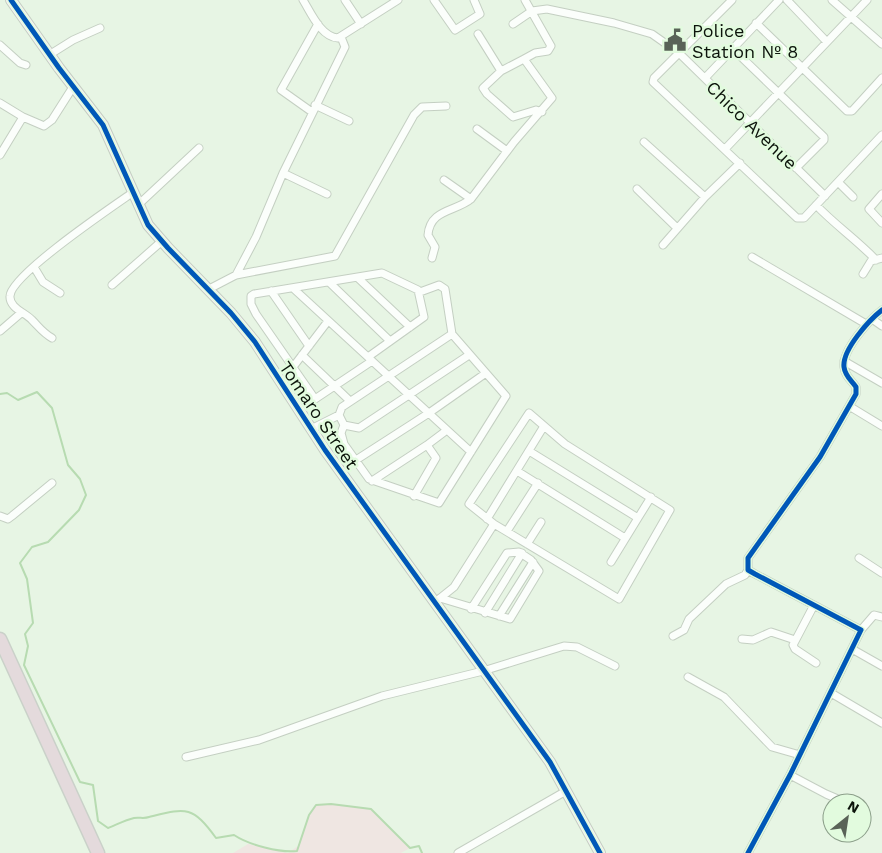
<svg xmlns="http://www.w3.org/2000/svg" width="882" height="853" viewBox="0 0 882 853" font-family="'Work Sans',sans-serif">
  <rect width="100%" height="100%" fill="#e7f5e4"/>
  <path fill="#efe6e2" d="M331 804 371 809 410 848 401 853H233L248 844 288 853 298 846 309 815 316 805Z"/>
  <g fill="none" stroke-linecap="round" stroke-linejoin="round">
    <path stroke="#b7dbb1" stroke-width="2" d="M0 394 7 393 18 400 37 392 52 408 68 465 80 479 86 495 79 510 48 542 32 547 20 563 27 579 33 623 25 634 28 646 24 665 80 782 93 785 98 821 108 828C116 825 125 820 134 818 139 817 144 819 149 817 186 808 192 805 216 838L234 835C249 845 280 853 297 851L309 815 316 805 331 804 371 809 410 848 419 846 422 853"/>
    <defs>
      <path id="street" d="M303 0C311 13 321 37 338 38L398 0
        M345 0 361 24
        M434 0 455 30 480 14 474 0
        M732 0 654 78 653 82 797 218H804L882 135
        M787 0 827 42
        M832 0 882 44
        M756 23 847 111H852L882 78
        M513 24 532 11 547 9 614 23 652 34 679 53 825 196
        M478 34 501 71 524 59
        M0 45 20 63 26 65
        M733 49 824 137V140L796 168
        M49 55 73 40 100 28
        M501 71 483 88 487 94 513 117 536 110 542 112
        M705 78 779 0
        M0 103 23 117 44 126 52 120 73 87
        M315 105 349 121
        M312 112 281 90 318 24
        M477 129 507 151
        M644 142 705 197 740 163
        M725 149 867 0
        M0 155 23 117
        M283 173 327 194
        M444 180 471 199
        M838 182 853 197
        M637 189 677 228
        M882 194 869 209 882 223
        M138 205 199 148
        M816 205C835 225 857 240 876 260
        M663 245 705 197
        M752 257 866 324
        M432 258 435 247 428 235C430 209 455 212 471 199L514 142 552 98 524 59 535 53 548 51 551 46 525 0
        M34 267 43 282 60 293
        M863 274 871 261 882 258
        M236 275 256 237 283 173 345 47 341 37
        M358 278 410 327
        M330 283 390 341
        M112 285 162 241
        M209 289 236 275 335 256 414 115 422 107 446 106
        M294 289 471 452
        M271 291 309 346
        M420 292 439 285 445 289 452 334 506 396 439 503 369 479 344 444 341 433 344 425 359 428 469 355
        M872 319 882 326
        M0 331 21 313
        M52 338C43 333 39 327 32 320 26 313 9 308 10 296 11 275 112 207 132 193
        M302 355 350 401
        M368 357 424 317 418 290 382 273 254 294 251 296V304L256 314 315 399 372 361
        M844 361 882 383
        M293 367 328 321
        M849 406 882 426
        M529 413 565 444 670 510 619 599 494 524 469 504Z
        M344 425 339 415 342 407 452 334
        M311 429 339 415
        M427 445 447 430
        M529 451 638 518 651 497
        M356 460 429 413 486 373
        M517 471 625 538
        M372 481 427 445 436 458 414 496
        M0 516 8 519 12 516 52 483
        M487 519 544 426
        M507 531 538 483
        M527 544 541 522
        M859 558 882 573
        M611 562 638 518
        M440 598 510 619 539 571 531 560 519 552 507 553 471 609
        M439 599 454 587 494 524
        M814 605 793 645 795 649 816 663
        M485 613 522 553
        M499 616 533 562
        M861 630 874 615 882 617
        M673 636 684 630 689 619 726 584 745 575 748 570
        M742 639 753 640 771 632 795 640
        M852 649 882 666
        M688 677 724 697 772 747 800 755
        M831 693 882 723
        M186 757 259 740 382 696 483 671 564 646 577 647 615 666
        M790 775 826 794 847 803
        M458 853 566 791
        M748 853 790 775 861 630 755 574 748 570V558L820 457 856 394V387C851 380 845 376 844 367 842 350 869 320 882 310"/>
      <path id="secondary" d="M11 0 59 68 103 125 148 225 168 248 231 313 255 342 325 450 550 762 600 853"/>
      <path id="highway" d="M0 639 98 853"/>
    </defs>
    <use href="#street" stroke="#c4cfc2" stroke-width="9"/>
    <use href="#secondary" stroke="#c4cfc2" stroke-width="12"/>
    <use href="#highway" stroke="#cad1c9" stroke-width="15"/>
    <use href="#street" stroke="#fbfefb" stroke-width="7"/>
    <use href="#secondary" stroke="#f5f2f2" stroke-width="10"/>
    <use href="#highway" stroke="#e4dadc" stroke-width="12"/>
    <defs>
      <path id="cycleway" d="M11 0 59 68 103 125 148 225 168 248 231 313 255 342 325 450 550 762 600 853
        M748 853 790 775 861 630 755 574 748 570V558L820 457 856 394V387C851 380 845 376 844 367 842 350 869 320 882 310"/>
    </defs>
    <use href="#cycleway" stroke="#e2fbde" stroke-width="8"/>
    <use href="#cycleway" stroke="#0057b8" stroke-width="5"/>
  </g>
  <defs>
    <symbol id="civic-bare" viewBox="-9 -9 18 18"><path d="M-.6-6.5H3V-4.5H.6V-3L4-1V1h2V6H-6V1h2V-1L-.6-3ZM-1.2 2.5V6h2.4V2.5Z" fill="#596357" stroke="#e2fbde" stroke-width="2.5" paint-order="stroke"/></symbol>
  </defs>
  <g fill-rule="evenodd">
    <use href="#civic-bare" x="659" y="24" width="32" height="32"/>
  </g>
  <g text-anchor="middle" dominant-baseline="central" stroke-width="5" stroke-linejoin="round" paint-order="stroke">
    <g font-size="18" fill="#0c140b" stroke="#e2fbde" text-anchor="start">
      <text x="692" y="30">Police<tspan x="692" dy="21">Station № 8</tspan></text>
    </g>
    <g font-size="18" fill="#0c140b" stroke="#e2fbde">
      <text transform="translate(752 125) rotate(44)">Chico Avenue</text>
      <text transform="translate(319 415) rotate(56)">Tomaro Street</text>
    </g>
  </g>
  <g transform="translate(847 818) rotate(30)"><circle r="24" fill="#e2fbde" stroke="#8c9f8a"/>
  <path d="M0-4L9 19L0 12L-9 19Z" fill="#596357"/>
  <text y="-8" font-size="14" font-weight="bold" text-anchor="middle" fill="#0c140b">N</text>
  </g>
</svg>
